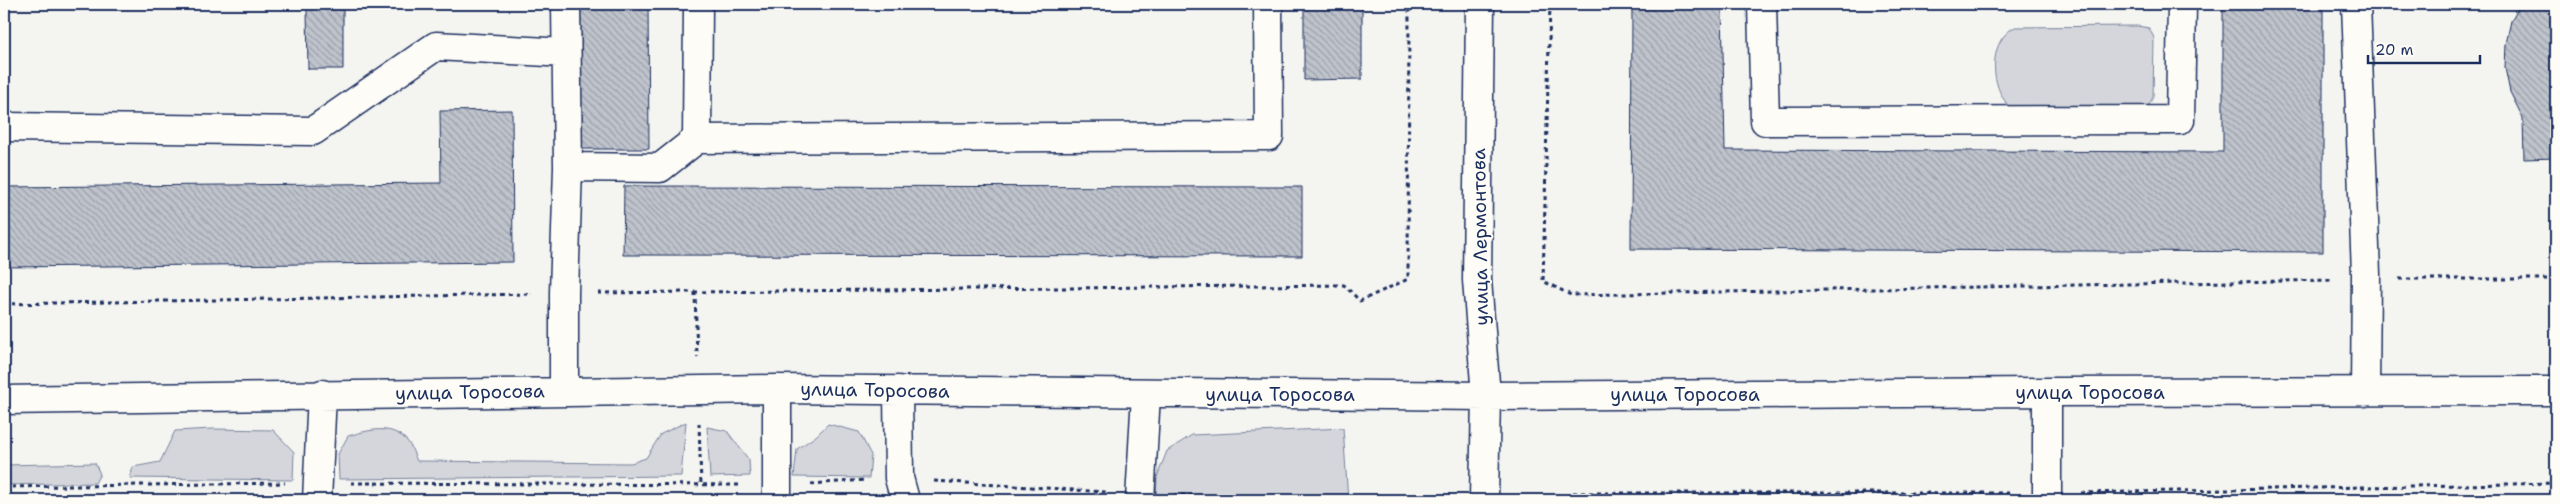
<svg xmlns="http://www.w3.org/2000/svg" width="2560" height="504" viewBox="0 0 2560 504" font-family="'Shantell Sans',sans-serif">
  <defs>
    <pattern id="building-back-hatch" width="6" height="6" patternUnits="userSpaceOnUse" patternTransform="scale(1.25)"><rect width="6" height="6" fill="#bfc3cc"/><path d="M-1 5l2 2M0 0l6 6M5-1l2 2" fill="none" stroke="#9a9fa9"/></pattern>
  </defs>
  <rect width="100%" height="100%" fill="#f4f4f1"/>
  <filter id="ink" filterUnits="userSpaceOnUse"><feTurbulence type="fractalNoise" baseFrequency=".02" numOctaves="2"/><feDisplacementMap in="SourceGraphic" scale="10" xChannelSelector="R" yChannelSelector="G"/><feConvolveMatrix kernelMatrix="1 2 1 2 8 2 1 2 1" color-interpolation-filters="sRGB"/></filter>
  <g filter="url(#ink)">
    <path fill="#e4e5e6" d="M526 4V6L4 5V4Z"/>
    <path fill="#d4d6db" stroke="#78829c" d="M2137 26 2149 28 2154 38 2153 97 2149 105 2141 108 2010 107C1990 88 1987 41 2015 27Z
      M686 422 681 476 339 479 338 454 348 436C369 430 392 423 408 442 412 447 414 455 417 461L631 463 646 458 661 434Z
      M828 424 859 432 871 455 869 478 794 477 797 449 816 436Z
      M707 427 727 431 749 460 750 476 710 477Z
      M1343 428 1348 500H1156L1157 477 1167 451 1192 435Z
      M212 429 273 430 294 452 293 480 130 478 133 467 160 462 175 431Z
      M95 463 100 474 95 483 4 485V465Z"/>
    <path fill="url(#building-back-hatch)" stroke="#1b2f5e" d="M579 4H648L649 149H580Z
      M1304 4H1362V79L1304 80Z
      M1632 4H1722L1725 150 2223 152V4H2323V252L1631 249Z
      M2520 4H2556V158L2524 159 2523 118 2510 92 2505 68 2506 44 2511 21Z
      M307 9H343V69H308Z
      M512 110 513 262 4 267V187L441 183 440 111Z
      M624 186 1302 187V256L623 255Z"/>
    <g fill="none" stroke-linecap="round" stroke-linejoin="round">
      <defs>
        <path id="minor" d="M698 4 697 139 1269 136 1268 4
          M1480 4 1477 280 1486 396 1484 500
          M1762 4 1765 121 2180 120 2182 4
          M2356 4 2366 274 2365 392
          M4 127 313 131 436 46 566 53
          M568 167 660 168 697 139
          M898 390 899 478 905 500
          M564 391V293L568 167 566 4
          M4 400 777 389 1486 396 2047 392 2556 391
          M317 500 322 394
          M777 500V389
          M1140 500 1146 394
          M2047 500V392"/>
      </defs>
      <use href="#minor" stroke="#1b2f5e" stroke-width="31"/>
      <path stroke="#1b2f5e" stroke-width="3" stroke-dasharray="4 4" stroke-linecap="butt" d="M1550 4 1543 281 1571 295 2333 280
        M2399 279H2556
        M695 292 697 357
        M598 293 1344 285 1360 301 1408 279 1409 4
        M4 304 532 294
        M699 423 701 485
        M934 481 1107 492
        M351 483 743 485
        M811 484 865 480
        M4 487 285 483
        M1573 493H2013
        M2081 493 2556 483
        M1173 495 1382 500"/>
      <use href="#minor" stroke="#fdfcf7" stroke-width="28"/>
    </g>
  </g>
  <g text-anchor="middle" dominant-baseline="central" stroke-width="4" stroke-linejoin="round" paint-order="stroke">
    <g font-size="19" fill="#1b2f5e" stroke="#fdfcf7">
      <text transform="translate(1480 237) rotate(-91)">улица Лермонтова</text>
      <text transform="translate(875 390) rotate(1)">улица Торосова</text>
      <text transform="translate(470 392) rotate(-1)">улица Торосова</text>
      <text x="2090" y="392">улица Торосова</text>
      <text x="1280" y="394">улица Торосова</text>
      <text x="1685" y="394">улица Торосова</text>
    </g>
  </g>
  <rect width="2560" height="504" fill="none" stroke="#fdfcf7" stroke-width="20"/>
  <rect x="10" y="10" width="2540" height="484" fill="none" stroke="#1b2f5e" stroke-width="2" filter="url(#ink)"/>
  <path d="M2368 55v8h112v-8" fill="none" stroke="#1b2f5e" stroke-width="2.5"/>
  <text x="2375" y="55" font-size="15" fill="#1b2f5e" stroke="#fdfcf7" stroke-width="4" paint-order="stroke">20 m</text>
</svg>
